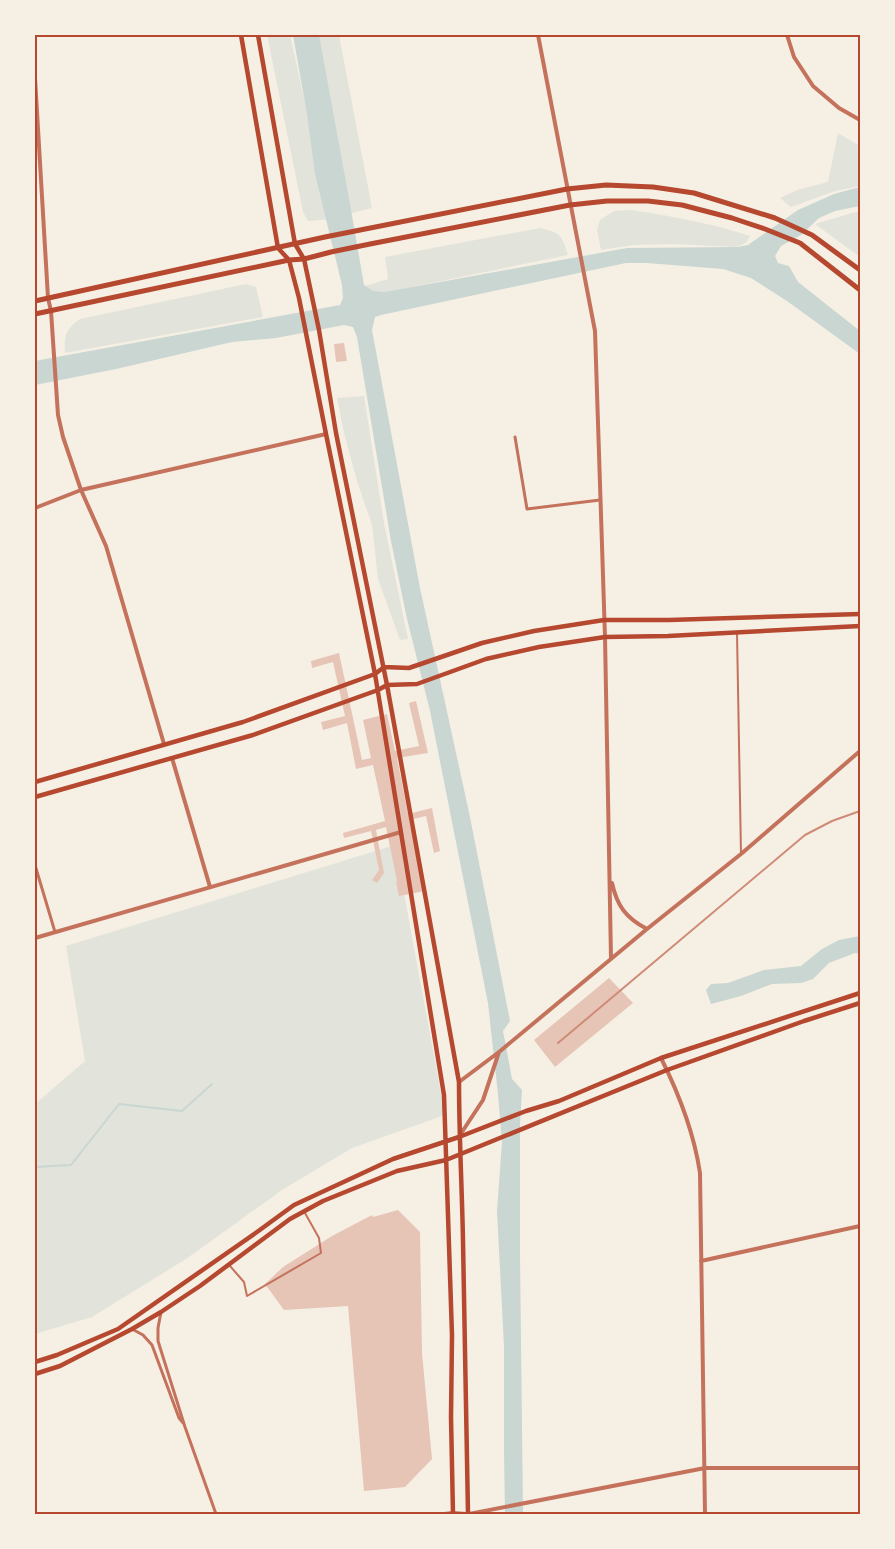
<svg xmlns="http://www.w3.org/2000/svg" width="895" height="1549" viewBox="0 0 895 1549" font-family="Overpass,sans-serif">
  <rect width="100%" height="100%" fill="#f6efe4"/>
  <path fill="#e2e4dc" d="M267 35H290L331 219 308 221 303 212Z
    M312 35H339L372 208 348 214Z
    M838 133 860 146V186L835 191 791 207 780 198 797 190 828 182Z
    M631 210C671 216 711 223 750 236L746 243 736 247 672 244 634 245 601 250 597 230 600 220 614 211Z
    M860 211V257L815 224 859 211Z
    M540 228C561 233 562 235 568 255L373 295 365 286 388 279 385 257Z
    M246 284 256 287 263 317 65 353C64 336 65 329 80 319Z
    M364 396 384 523 408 639 400 640 378 579 372 525 357 481 344 433 337 398Z
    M395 845 445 1115 352 1148 282 1190 186 1259 92 1317 35 1334V1104L85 1061 66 946Z"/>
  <path fill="#c9d6d2" d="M293 35H319L350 204 364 285 373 291 385 292 627 248 738 247 748 245 798 210 834 194 860 187V206L835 211 819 218 801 235 781 246 775 256 778 263 789 266 798 282 860 331V354L787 301 751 278 723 269 647 263H626L381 315 375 317 372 330 420 588 470 817 510 1021 503 1031 512 1079 522 1090 520 1124V1255L523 1514H505L504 1452V1346L497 1211 502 1142 498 1094 488 1003 430 711 407 619 391 541 357 337 353 327 344 325 276 338 232 342 116 369 35 385V361L340 305 343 298 342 285 315 174 307 114Z
    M860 936V954L855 953 829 963 813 979 801 983 772 984 741 996 711 1004 706 990 711 984 728 983 764 970 801 966 822 949 839 940Z"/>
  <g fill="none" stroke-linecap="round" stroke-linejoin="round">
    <path stroke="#c9d6d2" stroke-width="2" d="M35 1167 71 1165 119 1104 182 1111 212 1084"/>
  </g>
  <path fill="#e6c5b7" d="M344 343 347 361 336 362 334 344Z
    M339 653 362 760 371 758 363 720 387 714 395 751 419 746 409 703 416 701 428 753 397 758 408 814 432 808 440 851 434 853 426 816 409 820 425 891 399 896 396 882 397 881 386 827 376 830 384 873 377 883 372 880 379 870 371 831 344 838 343 833 385 821 373 765 356 769 347 723 323 730 321 722 345 716 333 662 312 668 311 661Z
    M609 978 633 1003 555 1067 534 1040Z
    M398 1210 420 1232 422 1353 432 1459 405 1487 364 1491 348 1306 284 1310 265 1284 283 1267 332 1236 372 1215 373 1217Z"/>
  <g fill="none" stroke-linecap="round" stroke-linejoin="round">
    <path stroke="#c5725c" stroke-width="2" d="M737 633 741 854
      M230 1266 244 1282 247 1296 321 1253 319 1238 305 1213"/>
    <path stroke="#c5725c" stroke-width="3" d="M515 437 527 509 600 500
      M35 865 55 932
      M161 1312 158 1328V1341L185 1427 216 1514
      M132 1329 143 1335 152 1345 179 1418 184 1424"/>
    <path stroke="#c5725c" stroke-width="4" d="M538 35 595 331 605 637 611 958
      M787 35 794 57 813 86 839 108 860 120
      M35 78 48 298 51 311 58 415 63 437 81 490 106 546 164 744
      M35 508 81 490 326 434
      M172 758 210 887
      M612 883C617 906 626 918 647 929
      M35 938 401 832
      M661 1058C679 1094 694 1133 700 1173L705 1514
      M459 1082 499 1052 647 929 741 854 860 751
      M460 1135 483 1100 499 1052
      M701 1261 860 1226
      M444 1514 453 1513 466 1514
      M469 1514 705 1468H860"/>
    <path stroke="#b5482f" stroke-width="4.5" d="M241 35 278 248 289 260 299 298 326 434 375 674 444 1095 452 1335 451 1417 453 1514
      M258 35 295 244 304 259 319 330 336 433 387 685 459 1082C459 1135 462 1188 463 1241 465 1332 466 1423 468 1514
      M35 782 243 722 375 674 384 667 409 668 482 643 534 631 604 620H669L860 614
      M35 797 253 735 378 690 387 685 417 684 486 659 539 647 605 637 668 636 860 626
      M35 1362 57 1355 118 1329 257 1232 294 1205 393 1159 459 1137 526 1111 559 1101 661 1058 860 993
      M35 1374 60 1366 132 1329 161 1312 200 1286 290 1219 323 1201 397 1171 446 1160 667 1070 804 1021 860 1003"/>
    <path stroke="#b5482f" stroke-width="5" d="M35 301 325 237 567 189 606 185 653 187 694 193 775 218 812 235 860 270
      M35 314 289 260 304 259 331 252 370 244 570 205 607 201H648L682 205 732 218 765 229 800 243 860 290"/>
    <path stroke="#cf8b77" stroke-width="2" d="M558 1043 805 835 832 821 860 811"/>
  </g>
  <rect width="895" height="1549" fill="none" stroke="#f6efe4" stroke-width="72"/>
  <rect x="36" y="36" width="823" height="1477" fill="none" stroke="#b5482f" stroke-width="2"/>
</svg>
